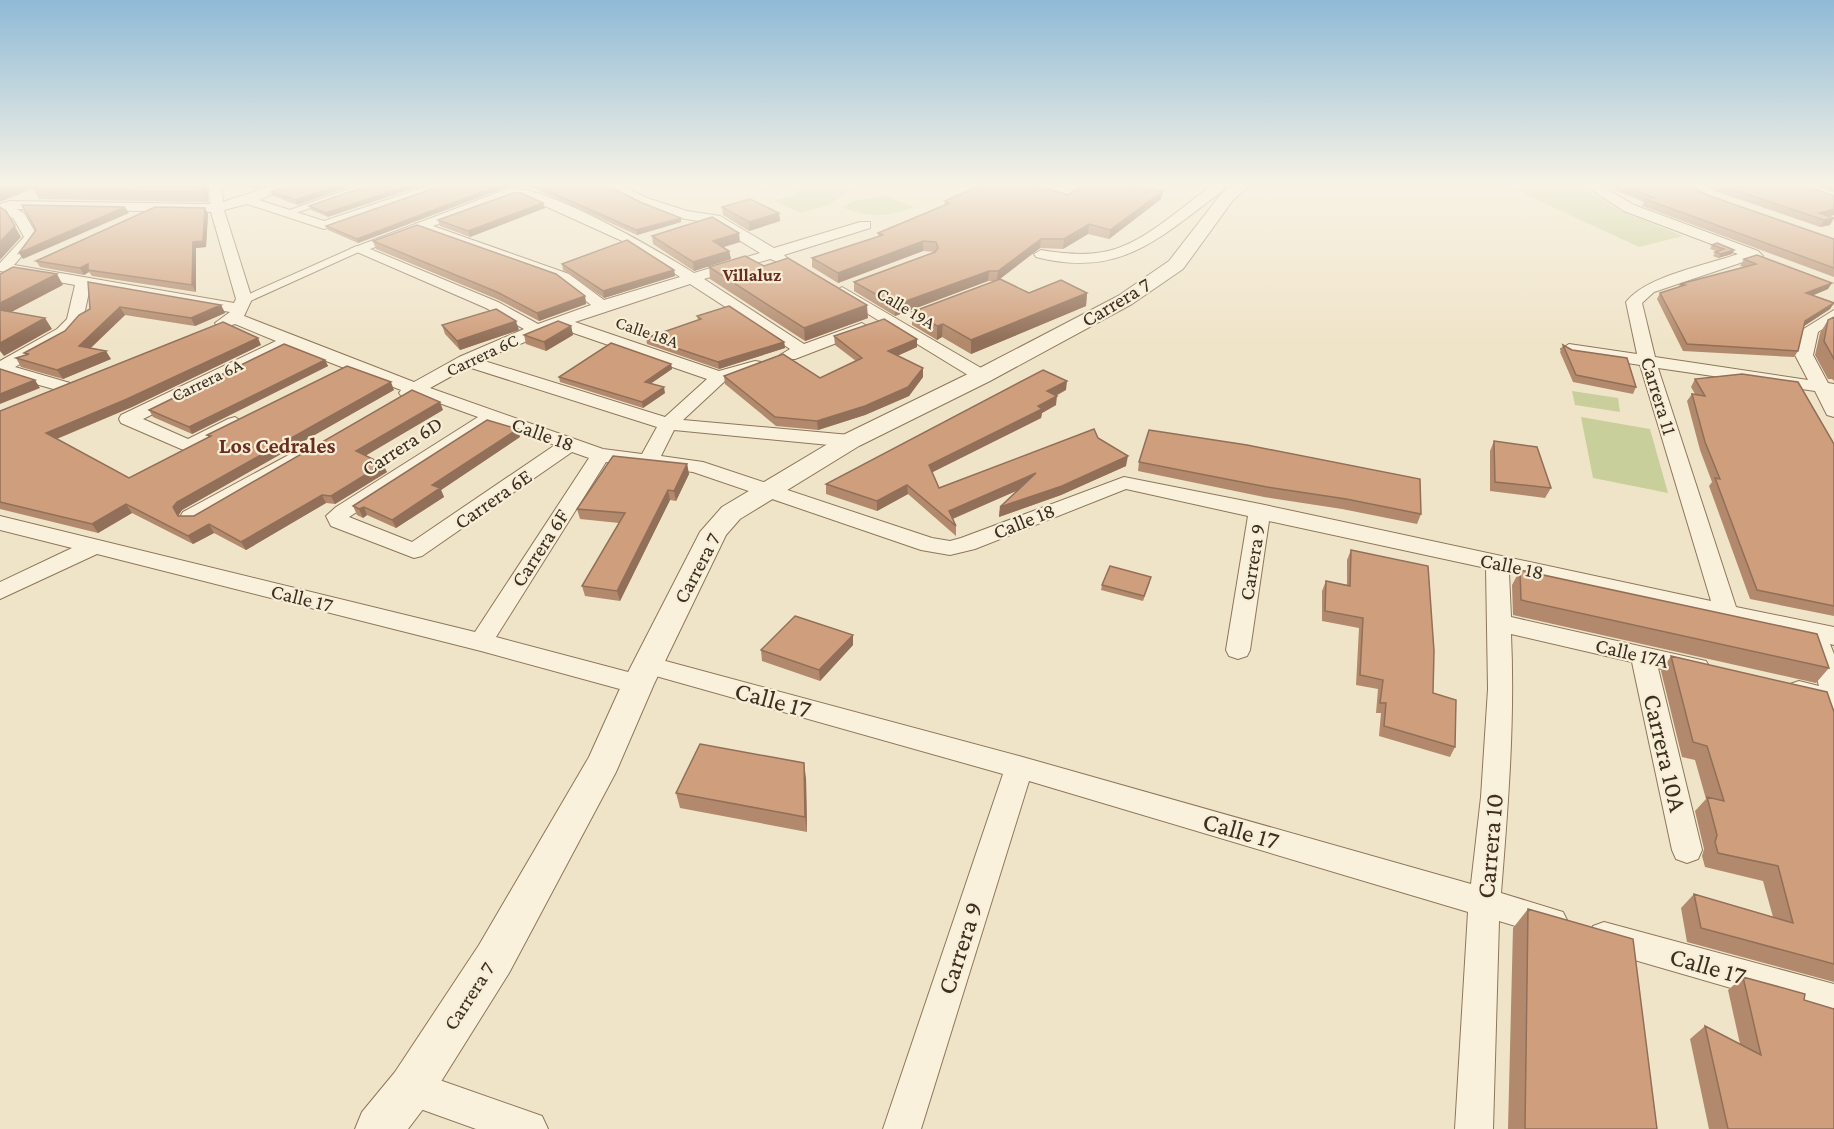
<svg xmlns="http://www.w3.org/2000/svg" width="1834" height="1129" viewBox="0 0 1834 1129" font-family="'Crimson Pro',serif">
  <rect width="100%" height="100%" fill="#f0e4c8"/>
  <path fill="#c9cf9b" d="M820 183H852L856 187 828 205 801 213 774 201 795 195 804 186Z
    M1501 183H1575L1621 211 1683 236 1639 247Z
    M883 195 914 207C888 217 868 218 842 207L854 201Z
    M1572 391 1618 398 1620 412 1575 405Z
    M1581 417 1650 429 1668 493 1593 478Z"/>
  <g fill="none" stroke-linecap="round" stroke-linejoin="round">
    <defs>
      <path id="pedestrian" d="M366 183H381L293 214 284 212Z
        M357 246 363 249 361 251 248 302 244 303 238 299Z"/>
      <path id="minor" d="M209 183H221L223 202 280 183H297L259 200 324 221 437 183H455L324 229 247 204 224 210 252 299 244 316 414 382 459 357 524 329 486 308 350 249 507 189C541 181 662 253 694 273L760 253 711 223 680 218 637 204 601 183H617L647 198 687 211 720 216 774 248 860 222H870V228L784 255 788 259 786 262 781 263 770 259 704 279 804 344 862 323 870 328 868 331 795 359H783L780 355 790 349 690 284 575 322 719 371 755 361 761 362 764 366 761 370 725 381 683 420 850 435 860 441 850 447 674 430 661 456 703 462 932 538 950 541 961 538 1124 477 1260 504 1711 601 1640 365 1569 354 1561 349 1569 344 1637 354 1626 302C1646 276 1707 265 1738 254L1624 211 1581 183H1596L1634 205 1758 251 1763 256 1761 259H1752L1654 292 1642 303 1655 357 1808 380 1795 355 1802 330 1834 310V322L1818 332 1813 355 1828 383 1834 384V417L1827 415 1815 391 1658 368 1736 607 1834 627V645L1830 644 1834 654V709L1790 698 1786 691 1790 684 1799 681 1819 686 1806 639 1509 573 1511 617 1697 659 1706 661 1710 668 1706 675 1697 677 1658 668 1702 850 1698 859 1687 863 1676 859 1672 850 1632 662 1511 634C1515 721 1508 806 1501 893L1563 912 1568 922 1563 932 1552 937 1499 921 1493 1129H1455L1468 912 1029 781 921 1129H883L1003 774 638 671 634 665 638 659 647 656 1019 756 1471 884 1481 797 1488 689 1486 568 1269 521 1250 650 1247 656 1238 659 1229 656 1226 650 1248 516 1126 489 975 549 950 555 921 550 693 472 606 462 496 637 647 677 651 684 647 691 638 694 481 651 97 554 0 599V582L72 548 0 530V516L475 632 589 458 572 452 422 556 414 558 331 526 326 516 336 507 478 417 417 395 408 398 402 397 399 393 401 390 290 347 143 419 188 439 228 419 235 417 244 423 242 427 188 452 121 423 119 419 121 415 276 341 235 324 223 328 217 326 215 323 230 312 90 287 83 320 69 337 15 367 70 383 73 387 70 391 64 392 0 374V361L57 329 67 319 75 285 0 271V263L24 237 14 219 0 210V204L10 201 210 204ZM514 196H523L631 245 680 277 604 300 569 274 433 226ZM17 209 211 212 236 299 234 303 14 265 38 237 24 213ZM420 230 559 280 591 305 538 324 498 302 370 249ZM559 328 707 379 665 417 481 360ZM468 367 657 427 642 454 603 449 430 388ZM494 423 555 445 412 542 349 517Z
        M1219 183 1224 184V190C1159 237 1123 279 1036 257L1034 254 1041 250C1107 261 1129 249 1181 209 1192 201 1206 187 1219 183Z
        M842 287 988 372 991 376 982 381 976 380 837 295 834 292Z
        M307 445 317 451 314 455 199 522H183L180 517 183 512Z
        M1604 922 1834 984V1018L1593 948 1588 937 1593 926Z
        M411 1070 542 1116 548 1129H476L398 1101 393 1088 398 1075Z"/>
      <path id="tertiary" d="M1235 183H1253L1233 200 1183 269 1132 304 990 381 859 446 740 519 726 535 654 684 616 772 509 973 427 1104 408 1129H355L362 1112 395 1072 479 945 589 757 622 684 700 532 722 507 841 436 974 371 1118 296 1169 261 1221 194Z"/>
    </defs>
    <use href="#pedestrian" stroke="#8d765c" stroke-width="2"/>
    <use href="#minor" stroke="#8d765c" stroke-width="2"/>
    <use href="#tertiary" stroke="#8d765c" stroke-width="2"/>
    <use href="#pedestrian" fill="#faf1dc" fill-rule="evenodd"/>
    <use href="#minor" fill="#faf1dc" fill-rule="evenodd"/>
    <use href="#tertiary" fill="#faf1dc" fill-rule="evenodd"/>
  </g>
  <path fill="#b2896c" d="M207 183 208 202 39 199 34 189Z
    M241 183H273L255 189Z
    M292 183 298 205 273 196 271 192Z
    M375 183 328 217 311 210 309 206Z
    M449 183H603L640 202 681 218V222L637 235 531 187H507L358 243 328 230 326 226Z
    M1598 183H1686L1707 195 1834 239V277L1642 206 1644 202Z
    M1698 183H1797L1834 196V215L1828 216 1830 225 1820 227 1715 191Z
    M1807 183H1834V192Z
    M1068 195 1161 199 1109 239 1088 234 1063 249 1040 248 1000 279 1029 293H1087L1086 306 971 354 942 337 937 340 912 325V312L994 281H988L895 316 854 291V282L935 252 923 251 838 283 812 267V258L878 237V233L944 205 945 201Z
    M543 203 545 208 470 237 440 226 438 220Z
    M722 207 779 213 780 221 749 231 723 215Z
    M205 208 208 214 206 247 196 248V292L92 276 89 272 84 275 40 267 36 261Z
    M652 236 740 242 723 247 729 251 731 259 694 271 653 244Z
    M373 241 585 296 586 304 539 321 499 300 376 249Z
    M1712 245 1734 250 1732 254 1718 258 1713 256 1716 251 1710 249Z
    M1744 259 1828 289 1813 295 1834 302V303L1830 309 1804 326 1798 351 1794 357 1683 351 1657 299 1660 293 1678 287 1680 284 1744 267 1740 266Z
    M562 264 674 270 675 276 604 298 563 270Z
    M764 266 868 318 805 341 710 279 709 267Z
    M88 282 221 305 225 313 195 326 125 315 91 348 111 359 63 379 21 367 16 358 26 355 24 353 65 331 90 309Z
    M697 316 784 342 785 348 719 369 647 344 646 338 698 320Z
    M1834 317V381L1832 379H1828L1815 355 1820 333 1828 320Z
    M442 325 519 330 460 350 445 334Z
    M571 326 573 335 546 351 526 344 524 335Z
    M834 336 917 347 897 356 923 368V377L909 396 865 415 818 430 776 426 725 384 724 376 820 378 856 361 835 345Z
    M261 345 132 407 57 439 129 478 209 438 207 435 394 390 182 510 178 516H194L443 410 366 455 387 472 335 504 326 503 246 550 214 533 193 544 132 513 98 533 0 509V411Z
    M1563 345 1636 387 1633 394 1573 382 1560 352Z
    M325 360 328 366 192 434 153 417 149 410Z
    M671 364 672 369 651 383 665 393 643 408 560 382 559 377Z
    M1695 379 1834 444V616L1750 599 1709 486 1712 482 1700 450 1687 401 1692 394H1695L1691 387Z
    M1066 390 1056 396V405L1042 413 1041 418 932 472 939 488 1098 438 1126 466 1061 495 999 517 1000 507 1018 490 953 519 956 526V536L908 494 877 511 826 494V484Z
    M1149 430 1421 514 1417 524 1342 509 1264 497 1138 471 1139 462Z
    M520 437 441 490 444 497 396 528 367 515 363 518 357 515 353 506Z
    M1494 441 1551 488 1545 498 1490 491V451Z
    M687 464 689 474 676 501 670 500 620 601 585 596 582 586 619 523 580 519 577 509Z
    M1351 550 1433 693 1455 747 1450 757 1379 736 1381 713H1376L1378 689 1356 685 1359 628 1322 621V591L1326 581 1347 585V560Z
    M1520 570 1829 668 1816 683 1513 615 1512 585Z
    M1150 582 1143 601 1101 590 1102 585Z
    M853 645 820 681 762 661 761 650Z
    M1671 656 1834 712V982L1687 942 1681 908 1694 894 1773 917 1763 881 1705 867 1702 856 1704 849 1695 811 1706 799 1695 760 1682 757 1661 671Z
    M806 778 807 832 680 808 676 793Z
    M1528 909 1657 1129H1508L1513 928Z
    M1743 977 1804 1000 1834 1129H1709L1690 1039 1705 1026 1740 1044 1728 990Z"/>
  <path fill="#916f58" d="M17 183H46L0 202V190Z
    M203 183H207L208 202 203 192Z
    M259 183H273L255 189 254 185Z
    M346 183H360L298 205 296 200Z
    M417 183H430L328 217 326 213Z
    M506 183 507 187 358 243 357 239Z
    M1163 191 1161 199 1109 239 1110 230Z
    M543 203 545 208 470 237 468 231Z
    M125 207 129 213 23 259 19 253Z
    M205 208 208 214 206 247 196 248V292L192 285 193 242Z
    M1834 209V215L1820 219 1819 213Z
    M6 211 21 237 0 260V242Z
    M779 213 780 221 749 231V222Z
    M681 218V222L637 235 636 230Z
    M1834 218 1830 225 1820 227 1824 220Z
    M1089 224 1088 234 1063 249 1064 239Z
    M739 233 740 242 714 250 713 241Z
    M1041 239 1040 248 997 281 998 271Z
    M923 241V251L838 283V273Z
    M1734 250 1732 254 1718 258 1721 254Z
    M729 251 731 259 694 271 693 262Z
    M88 264V270L89 272 84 275 80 268Z
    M674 270 675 276 604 298 603 291Z
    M989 271 988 281 895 316V305Z
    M57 274 63 285 0 318V303Z
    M1832 283 1828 289 1802 300 1806 293Z
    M1087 293 1086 306 971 354V340Z
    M585 296 586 304 539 321 537 313Z
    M1834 303 1830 309 1801 328 1805 321Z
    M221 305 225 313 195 326 191 318Z
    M867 305 868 318 805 341 804 328Z
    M120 307 125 315 84 354 79 346Z
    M45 318 52 329 4 356 0 351V343Z
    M516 321 519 330 460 350 457 341Z
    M943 324 942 337 937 340V326Z
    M571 326 573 335 546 351 544 342Z
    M258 338 261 345 132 407 51 441 46 433Z
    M917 339V347L888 360V351Z
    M784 342 785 348 719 369 718 362Z
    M106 351 111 359 63 379 57 370Z
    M325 360 328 366 192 434 189 427Z
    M671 364 672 369 646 387 645 382Z
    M923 368V377L909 396 865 415 818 430 817 421Z
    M35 380 40 388 0 404V394Z
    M1067 381 1066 390 1046 400 1047 391Z
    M391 382 394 390 182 510 178 516 173 507 177 502Z
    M664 387 665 393 643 408 642 402Z
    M1057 396 1056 405 1042 413 1041 418 929 474V465Z
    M440 402 443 410 360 459 356 451Z
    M518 429 520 437 441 490 444 497 396 528 392 520 432 485Z
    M1128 456 1126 466 1061 495 999 517 1000 507Z
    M383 464 387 472 335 504 331 496Z
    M687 464 689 474 676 501 674 491Z
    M1036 473 1035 483 949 520V511Z
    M907 485 908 494 877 511V501Z
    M668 490 670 500 620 601 617 591Z
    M322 495 326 503 246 550 241 542Z
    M126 504 132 513 98 533 92 524Z
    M364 507 367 515 363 518 359 509Z
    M209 524 214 533 193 544 188 536Z
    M853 635V645L820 681 819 670Z
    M804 763 806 778 807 832 805 817Z"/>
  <path fill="#cf9f7d" stroke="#916f58" stroke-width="1.5" d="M0 183H17L0 190Z
    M46 183H203V192L34 189Z
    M292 183H346L296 200 271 192Z
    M375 183H417L326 213 309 206Z
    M449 183H505L357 239 326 226Z
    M530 183H603L640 202 681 218 636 230Z
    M986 183H1029L1068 195 1087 183H1129L1163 191 1110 230 1089 224 1064 239H1041L998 271H989L895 305 854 282 935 252 938 248 936 242 923 241 838 273 812 258 883 235 878 233 950 203 945 201Z
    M1616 183H1686L1707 195 1834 239V268L1645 199 1655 198Z
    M1714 183H1797L1834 196V209L1819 213 1834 218 1824 220Z
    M513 193H521L543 203 468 231 438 220Z
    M750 199 779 213 749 222 722 207Z
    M22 205 125 207 19 253 36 230Z
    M0 207 6 211 15 226 0 242Z
    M155 207 205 208 203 241 193 242 192 285 88 270V264L80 268 36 261Z
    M712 217 739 233 713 241 729 251 693 262 652 236Z
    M417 225 556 274 585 296 537 313 497 292 373 241Z
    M627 240 674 270 603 291 562 264Z
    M1717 243 1734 250 1721 254 1715 252 1724 249 1712 245Z
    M1757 255 1832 283 1806 293 1834 303 1805 321 1798 351 1687 344 1660 293 1685 285 1680 284 1756 264 1744 259Z
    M745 256 764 266 788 258 867 305 804 328 709 267Z
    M13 267 57 274 0 303V274Z
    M1000 279 1029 293 1061 280 1087 293 971 340 943 324 937 326 912 312Z
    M88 282 221 305 191 318 120 307 79 346 106 351 57 370 16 358 29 354 24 353 65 331 79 315 90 309Z
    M729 306 784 342 718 362 646 338 701 319 697 316Z
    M496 309 516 321 457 341 442 325Z
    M0 310 45 318 0 343Z
    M1834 317V359L1824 341 1828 320Z
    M884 319 917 339 888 351 923 368 908 387 865 406 817 421 775 417 724 376 783 354 820 378 862 358 834 336Z
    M558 321 571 326 544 342 524 335Z
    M223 322 258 338 127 399 46 433 129 478 211 436 207 435 347 366 391 382 177 502 173 507 178 516H194L412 390 440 402 356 451 383 464 331 496 322 495 241 542 209 524 188 536 126 504 92 524 0 502V411Z
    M611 343 671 364 645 382 664 387 642 402 559 377Z
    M284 344 325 360 189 427 149 410Z
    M1563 345 1572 350 1627 358 1636 387 1576 375Z
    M0 369 35 380 0 394Z
    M1043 370 1067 381 1047 391 1057 396 1038 406 1042 409 929 465 939 488 1094 429 1098 438 1128 456 1062 486 1000 507 1036 473 949 511 956 526 907 485 877 501 826 484Z
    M1742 374 1798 382 1834 444V606L1757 590 1715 478 1720 479 1705 442 1692 394 1705 396 1695 379Z
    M487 420 518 429 432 485 440 488 392 520 364 507 359 509 353 506Z
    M1149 430 1247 445 1420 479 1421 514 1346 499 1267 487 1139 462Z
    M1494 441 1537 447 1551 488 1495 482Z
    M613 456 687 464 674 491 668 490 617 591 582 586 625 513 577 509Z
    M1351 550 1428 566 1434 651 1433 693 1456 700 1455 747 1384 726 1386 703H1380L1383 680 1360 675 1363 618 1325 611 1326 581 1350 586Z
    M1110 566 1151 577 1144 596 1102 585Z
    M1520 570 1817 634 1829 668 1521 600Z
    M795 616 853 635 819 670 761 650Z
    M1671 656 1827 692 1834 712V964L1701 928 1694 894 1793 923 1778 866 1718 853 1715 842 1717 835 1707 797 1724 801 1707 746 1693 742Z
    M700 744 804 763 805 817 676 793Z
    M1528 909 1633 939 1657 1129H1525Z
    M1743 977 1805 994 1804 1000 1834 1009V1129H1728L1705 1026 1761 1055Z"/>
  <linearGradient id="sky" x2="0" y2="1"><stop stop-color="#8fbad6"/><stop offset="0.54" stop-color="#f8f3e6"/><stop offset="1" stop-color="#f8f3e6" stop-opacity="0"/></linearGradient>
  <rect width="1834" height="341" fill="url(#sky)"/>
  <g text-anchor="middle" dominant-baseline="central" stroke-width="4.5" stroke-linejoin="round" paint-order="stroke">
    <g font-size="18" font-weight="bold" fill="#6b2e1e" stroke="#f7eed8">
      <text x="752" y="275">Villaluz</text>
    </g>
    <g font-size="18" fill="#3d2e20" stroke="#f7eed8">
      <text transform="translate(906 308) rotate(31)">Calle 19A</text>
      <text transform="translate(647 332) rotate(19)">Calle 18A</text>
      <text transform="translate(482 355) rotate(-25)">Carrera 6C</text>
      <text transform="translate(207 380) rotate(-26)">Carrera 6A</text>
    </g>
    <g font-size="21" fill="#3d2e20" stroke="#f7eed8">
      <text transform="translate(1116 302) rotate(-31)">Carrera 7</text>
      <text transform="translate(1659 396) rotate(73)">Carrera 11</text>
      <text transform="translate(543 434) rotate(20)">Calle 18</text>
      <text transform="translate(402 446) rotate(-33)">Carrera 6D</text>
      <text transform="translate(493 499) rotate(-35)">Carrera 6E</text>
      <text transform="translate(1024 521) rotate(-22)">Calle 18</text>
      <text transform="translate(540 548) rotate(-57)">Carrera 6F</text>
      <text transform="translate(1252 562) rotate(-81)">Carrera 9</text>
      <text transform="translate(1512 566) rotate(12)">Calle 18</text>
      <text transform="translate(697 568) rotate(-62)">Carrera 7</text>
      <text transform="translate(302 598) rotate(14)">Calle 17</text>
      <text transform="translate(1632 653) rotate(13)">Calle 17A</text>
      <text transform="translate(469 996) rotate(-57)">Carrera 7</text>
    </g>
    <g font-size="22" font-weight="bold" fill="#6b2e1e" stroke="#f7eed8">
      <text x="277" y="445">Los Cedrales</text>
    </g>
    <g font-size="26" fill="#3d2e20" stroke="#f7eed8">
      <text transform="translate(773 700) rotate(15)">Calle 17</text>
      <text transform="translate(1665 753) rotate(77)">Carrera 10A</text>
      <text transform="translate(1241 831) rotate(16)">Calle 17</text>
      <text transform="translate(1490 846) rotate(-85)">Carrera 10</text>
      <text transform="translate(960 948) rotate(-72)">Carrera 9</text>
      <text transform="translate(1708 966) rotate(16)">Calle 17</text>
    </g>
  </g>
</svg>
